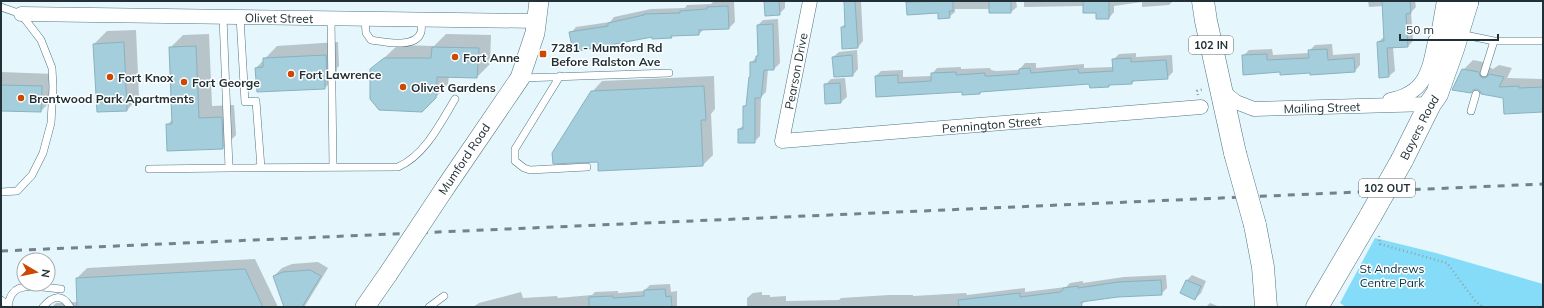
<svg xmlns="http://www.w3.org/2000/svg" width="1544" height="308" viewBox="0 0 1544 308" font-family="Mulish,sans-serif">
  <rect width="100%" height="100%" fill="#e5f6fc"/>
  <path fill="#84dcf8" d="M1375 238 1436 253 1543 284V307H1346L1340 303Z"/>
  <path fill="#0003" d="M734 1 735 22 729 28 704 29 699 34 673 35 671 37 571 33 576 27 610 22 614 17 651 9 685 8 687 5 711 4 713 2Z
    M765 1H785V8L779 14Z
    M845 1H861L863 41 858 47 842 27 846 23Z
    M908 1H1016L1017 7 1011 12 990 9H955V12L949 17 939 12 907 2Z
    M1024 1H1173L1169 5 1142 7V2L1114 6V12L1109 18 1084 6 1024 7Z
    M1368 1H1415L1416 7 1411 12 1413 41 1408 46 1393 47 1395 71 1389 76 1378 42 1385 36 1383 6 1369 7Z
    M778 19 780 63 774 69H768L766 92 761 97 760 136 754 142 739 129 744 125V107L747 104 751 76V63L759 54 758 25 763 20Z
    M136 30 139 97 127 110 94 44 107 31Z
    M209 34 212 106 234 105 236 135 223 148 167 125 173 119 170 48 183 35Z
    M446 34 491 35 490 64 477 77 449 76 448 84 435 98 371 70 398 45 434 46Z
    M338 42 339 66 337 68V75L325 88 256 68 277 46Z
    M1332 44 1333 55 1360 53V65L1355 71H1281L1243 56 1249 50 1272 49 1273 55 1309 53V51L1315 45Z
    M857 50 858 69 853 75 833 57 839 52Z
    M1136 53V57L1172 55 1173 72 1167 78 1135 80 1132 83 1111 84 1109 86 1090 83 982 91 979 93 963 91 877 96 876 76 881 71 903 70V77L932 76V74L937 68 961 67V69L990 68 991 70 996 71 1019 70 1025 63H1036V68L1084 64V68L1114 67 1113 60 1119 54Z
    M1473 60 1488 63 1489 67 1493 69 1499 65 1512 68 1507 78 1543 79V111L1477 88 1474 89 1463 70Z
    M1 72 54 74V98L41 111 1 110Z
    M714 76 715 109 711 114 713 155 703 165 592 92 602 81Z
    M845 78 847 97 841 102 826 103 825 85 831 79Z
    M255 259 278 307H52L56 303 78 302 77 278 87 268Z
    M318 262 328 268 305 306 285 307 274 276 282 268 292 264Z
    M1166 275 1167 288 1161 294 1118 296 1086 300 1081 305 1062 307H747V298L753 293 762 292V295H770V297L786 296V301L839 300 841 298 889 295H913V296L966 293 967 295 1025 288V292L1066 287 1070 283 1083 281V283L1124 277Z
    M1192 275 1206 281 1201 293 1195 299 1187 280Z
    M670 284 671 292 677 291V307H473L479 303 521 292 523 298 557 296 558 298 592 295 595 292 618 291V293L644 291 650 285Z
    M1210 303 1220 307H1206Z"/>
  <path fill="#a4cedc" stroke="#89b2c0" d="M764 1H779L780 15 765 16Z
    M844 1H855L858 48 842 49 841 27H845Z
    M953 1V11H949L950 18 938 19V13L907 15 906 2Z
    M989 1H1011V13H989Z
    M1083 1H1109V19H1096V13H1083Z
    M1382 1H1410L1411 13 1406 14 1408 47 1387 48 1389 77 1379 78 1377 42 1384 41Z
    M728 6 729 29 699 30V35L671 36 672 38 652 39V37L573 52 569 32 608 26V23L644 15V14L680 13V11L707 9V7Z
    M773 24 774 70H764L761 98H755V143H738V129H743V106H746L749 77H750V62H756V56H758L757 25Z
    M124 42 127 111 97 112 93 44Z
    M196 46 199 118 222 117 223 149 167 151 166 124H172L169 47Z
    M432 47 479 48 477 78 437 77 436 98 422 112 379 110 370 99V69L384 58H431Z
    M1327 49 1328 60 1354 58 1355 72 1310 75V73L1280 75V72L1243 75 1242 55 1267 54V60L1309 58 1308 50Z
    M326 55 327 80H325V89L257 92 255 68 263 67V58Z
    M852 55 853 76 834 77 832 57Z
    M1131 58V62L1166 60 1168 79 1132 81V84L1109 85V87L1090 88 1089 84 980 92V94L962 95V92L876 97 875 76 898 75V83L931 81V73L956 72V75L985 73V76H990L1019 74V69L1030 68 1031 73 1078 69 1079 73 1113 71 1112 59Z
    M1462 69 1479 72 1480 76 1483 78 1487 77 1489 74 1504 77 1499 87 1519 86V88L1543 87V112L1504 114 1503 98 1481 94 1480 91 1477 89 1473 90 1471 93 1452 90Z
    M840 83 841 103 825 104 824 84Z
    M1 85 42 86 41 112 1 111Z
    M704 86 706 120H701L703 166 598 171V162L553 164 552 153 591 91Z
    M245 269 263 307H77L76 278Z
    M310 270 321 276 302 307H284L273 276 283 272Z
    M1161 280 1162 295 1118 297 1081 302 1082 306 1079 307H959L958 300 1020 293V297L1060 292 1063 290V288L1078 286V288L1118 282Z
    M1186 280 1201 286 1195 300 1180 293Z
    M665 289 666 297 671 296 672 307H589V297L613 296V298L644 296V290Z"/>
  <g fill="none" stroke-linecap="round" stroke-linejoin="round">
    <defs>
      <path id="lane" d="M1 7 21 14 41 40 52 68 53 87 51 123 43 153 32 175 17 191 1 192
        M223 17 229 168 398 167C425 155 440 124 455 99
        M240 17 245 102 256 101 261 168
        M331 18 333 167
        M365 19 366 33 371 40C384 42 416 49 421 32 422 29 421 23 421 20
        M1460 34 1494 41H1543
        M1484 73 1494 41
        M560 76 515 149V161L524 168 530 170 587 167
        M522 78 669 73
        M1471 111 1476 94
        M149 169 229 168
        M1 300 9 307
        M8 305C9 301 10 296 13 293 20 282 49 288 61 289
        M43 307C52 296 62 293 70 307
        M429 307 444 296"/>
      <g id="street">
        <path id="s1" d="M810 1 782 141 1201 107"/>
        <path id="s2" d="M21 14 536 21"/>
        <path id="s3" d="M1220 89 1236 102 1254 109 1430 104"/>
        <path d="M1390 100C1425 93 1429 72 1435 41"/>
      </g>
      <path id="secondary" d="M445 188 520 78 535 33 539 1
        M365 307 388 274"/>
      <g id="primary">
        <path d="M1203 1 1206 21 1235 153"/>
        <path d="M1439 52 1448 1"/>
        <path id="s4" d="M1402 160 1430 104 1437 94 1453 49 1467 3"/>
        <path d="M1255 225 1263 267 1266 307"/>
        <path d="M1317 307 1371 215"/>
      </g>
      <path id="highway" d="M1467 1V3"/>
    </defs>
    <use href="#lane" stroke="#4f7683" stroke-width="8"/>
    <use href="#street" stroke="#4f7683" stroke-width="15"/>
    <use href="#secondary" stroke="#4f7683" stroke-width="20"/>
    <use href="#primary" stroke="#4f7683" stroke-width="23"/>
    <use href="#highway" stroke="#4f7683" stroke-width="23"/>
    <path stroke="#93a3a9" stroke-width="2.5" stroke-dasharray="1 3" stroke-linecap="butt" d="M1198 95 1197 91 1204 89
      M1379 236 1380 244 1447 263 1476 302 1483 307"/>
    <use href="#lane" stroke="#fff" stroke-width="7"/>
    <use href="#street" stroke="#fff" stroke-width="14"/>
    <use href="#secondary" stroke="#fff" stroke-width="19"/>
    <use href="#primary" stroke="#fff" stroke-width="22"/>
    <use href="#highway" stroke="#fff" stroke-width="22"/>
    <path stroke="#738389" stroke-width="3" stroke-dasharray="7 7" stroke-linecap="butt" d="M1 251 1543 184"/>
    <defs>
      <path id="secondary-bridge" d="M388 274 445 188"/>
      <path id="primary-bridge" d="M1235 153 1255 225
        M1371 215 1402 160"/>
    </defs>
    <use href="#secondary-bridge" stroke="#4f7683" stroke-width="20" stroke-linecap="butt"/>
    <use href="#primary-bridge" stroke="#4f7683" stroke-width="23" stroke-linecap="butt"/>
    <use href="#secondary-bridge" stroke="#fff" stroke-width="19"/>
    <use href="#primary-bridge" stroke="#fff" stroke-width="22"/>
  </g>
  <g fill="#cd4801" stroke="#fff" stroke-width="1.5">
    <rect x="539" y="50" width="8" height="8" rx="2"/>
    <circle cx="455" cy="57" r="4"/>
    <circle cx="291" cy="74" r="4"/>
    <circle cx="110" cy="77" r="4"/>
    <circle cx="184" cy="82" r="4"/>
    <circle cx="403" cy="87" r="4"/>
    <circle cx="21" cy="98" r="4"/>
  </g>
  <g text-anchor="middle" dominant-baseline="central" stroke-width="3" stroke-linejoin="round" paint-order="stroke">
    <g fill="#fff" stroke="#646f73" stroke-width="1">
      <rect x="1189" y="36" width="44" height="18" rx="3"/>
      <rect x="1359" y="179" width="56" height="18" rx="3"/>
    </g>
    <g font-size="11" font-weight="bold" fill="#213137">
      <text x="1211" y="45">102 IN</text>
      <text x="1387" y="188">102 OUT</text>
    </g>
    <g font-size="12" fill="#213137" stroke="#fff">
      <text stroke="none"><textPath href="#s2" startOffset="258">Olivet Street</textPath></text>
      <text transform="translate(796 71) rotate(-79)">Pearson Drive</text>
      <text stroke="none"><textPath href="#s3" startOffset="108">Mailing Street</textPath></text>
      <text stroke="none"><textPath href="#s1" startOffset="353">Pennington Street</textPath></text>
      <text stroke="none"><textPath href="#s4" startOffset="37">Bayers Road</textPath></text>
      <text transform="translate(464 159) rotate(-56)">Mumford Road</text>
    </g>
    <g font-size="12" font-weight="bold" fill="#213137" stroke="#fff" text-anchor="start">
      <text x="551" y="47">7281 - Mumford Rd<tspan x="551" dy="14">Before Ralston Ave</tspan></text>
      <text x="463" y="57">Fort Anne</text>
      <text x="299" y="74">Fort Lawrence</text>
      <text x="118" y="77">Fort Knox</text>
      <text x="192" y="82">Fort George</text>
      <text x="411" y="87">Olivet Gardens</text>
      <text x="29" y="98">Brentwood Park Apartments</text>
    </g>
    <g font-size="12" fill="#003240" stroke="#fff">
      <text x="1392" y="268">St Andrews<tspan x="1392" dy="14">Centre Park</tspan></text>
    </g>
  </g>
  <rect width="1544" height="308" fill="none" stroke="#213137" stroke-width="4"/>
  <g transform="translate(36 272) rotate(99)"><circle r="19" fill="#ffffff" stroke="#a6adaf"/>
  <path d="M0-3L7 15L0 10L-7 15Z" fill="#cd4801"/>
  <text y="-6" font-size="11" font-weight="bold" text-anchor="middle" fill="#213137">N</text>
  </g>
  <path d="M1400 34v6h98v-6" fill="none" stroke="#213137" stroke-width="2"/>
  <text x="1406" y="34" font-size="12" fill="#213137" stroke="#ffffff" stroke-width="3" paint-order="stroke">50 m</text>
</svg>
